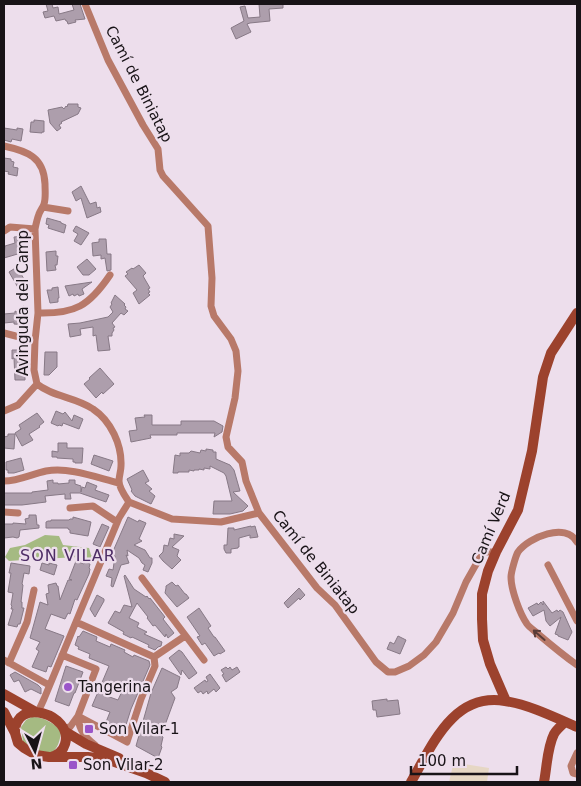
<svg xmlns="http://www.w3.org/2000/svg" width="581" height="786" viewBox="0 0 581 786" font-family="'DejaVu Sans',sans-serif">
  <rect width="100%" height="100%" fill="#eddeec"/>
  <path fill="#e6d7c4" d="M464 764 489 768 487 782H449L453 765Z"/>
  <path fill="#a5ba82" d="M45 535 59 536 63 545 89 548 91 555 97 558 94 562 78 557 23 560 9 561 5 557 10 548 25 545Z
    M32 717C43 717 55 723 61 732 60 741 57 754 45 754 38 753 29 746 23 742L21 727 26 720Z"/>
  <path fill="#ad9eac" stroke="#877986" fill-rule="evenodd" d="M46 4H52L53 8 58 7 59 14 74 10 72 4H80L85 19 75 20 76 22 68 24 67 21H66L65 19 56 21 54 16 45 18 43 12 48 11Z
    M259 4H283V8L269 9 270 21 250 23 247 24 251 32 236 39 231 28 244 21 240 7 245 6 248 18 260 17Z
    M68 104H78V107L81 108 78 114 61 122 62 123 59 125 61 128 57 131 50 123 48 110 62 107 64 109 66 106 67 107Z
    M34 120 44 121V132H42V133L30 132 31 122H34Z
    M4 128 17 130V128L23 129 21 141 12 139 11 142 4 140Z
    M4 158 11 159V161L14 162 13 167 18 168 17 176 8 174 9 172 4 171Z
    M81 186 90 204 96 202 97 208 100 207 101 212 87 218 81 198 76 201 72 192Z
    M47 218 61 222V223L66 225 64 233 48 228 49 225 46 224Z
    M76 226 89 233 81 245 74 241 78 234 73 231Z
    M27 236V253H21L4 258 5 246 15 243 14 237Z
    M99 239H106L107 254H111V270L107 271 105 258 101 259V255L93 256 92 243 99 242Z
    M56 251V256H58L57 265H55L56 270 47 271 46 252Z
    M87 259 96 269 89 275H83L77 267Z
    M139 265 146 273 143 276 150 288 148 289 150 292 148 293 150 295 139 304 133 293 137 290 125 276 128 274 126 272 132 268 133 269Z
    M17 267 24 279 25 278 29 285 20 291 9 272Z
    M92 282 82 289 84 294 79 296 78 294 74 296 73 294 69 296 65 286Z
    M58 287 59 298H58V302L50 303 47 290H52V288Z
    M115 295 125 304 124 305 126 307 125 309 128 311 124 315 121 313 112 323 115 327 113 328 114 330 112 333V336H108L110 350 98 351 96 335 93 336V327L80 329 81 335 70 337 68 324 80 323 108 317 113 312 110 307 112 304 111 303Z
    M23 306 29 309 28 313 27 325 14 324V322L4 323V314L15 313V311L17 312Z
    M12 350H24L25 360H22V373H25V380H15L14 358 12 359Z
    M45 352H57V367L49 375H44Z
    M100 368 114 384 103 394 102 392 96 398 84 384 90 379 89 378Z
    M56 411 63 414 65 412 72 421 74 415 83 419 79 429 63 423 62 426 59 425 58 426 51 423Z
    M37 413 44 422 39 426 40 427 29 434 33 440 22 446 15 433 21 429 19 425Z
    M144 415H152V425H181V421H214L223 426 222 432 214 437 215 433H177V435H150L151 438 131 442 129 431 137 430 135 418 145 417Z
    M8 434H15L14 449 4 448V437L8 436Z
    M58 443H67V448H83L82 463H75V462H73V459L57 458V457H52V451L58 452Z
    M206 449 213 450V452H216V459L230 465 234 470 240 491 233 492 248 506 243 511 230 514H213L214 501H232L226 476 224 473 210 466V469L204 468V470L199 469V470H194V471L189 470V472H178V473H173L175 455 180 456V453H189L191 451 200 453 201 450 206 451Z
    M94 455 113 461 109 471 91 464Z
    M21 458 24 470 14 473H8V470H6V462Z
    M143 470 149 481 145 483 152 489 149 491 155 496 151 504 135 496 131 491 132 490 127 479Z
    M53 480V483H58V484L69 483V480H75V484L81 486V492L82 487 85 488 87 482 97 486 95 490 109 495 106 502 80 493H70L71 499H65V494L45 496 46 502 22 505H4V493H32V492L48 490 47 481Z
    M29 515H36L37 525H39V528L20 530 19 537 17 538 13 537 4 538V524H13V523L26 524 25 519 29 518Z
    M73 517 91 522 88 536 70 533V530L68 529V528H46V522L48 521H51V520H69L70 519H73Z
    M128 517 138 522 139 520 146 523 139 539 142 541 134 545 145 550 150 558H152V563L148 572 143 570 145 565 142 563 139 558 127 550 128 556 126 555 129 563 121 565 113 587 111 586 112 578 106 576 109 569 113 570 115 556H113L114 549Z
    M102 524 109 527 100 547 93 544Z
    M251 526V527L255 526 258 537 250 538V535L239 538V547H238V548L231 549V553H226L224 549V545H227L228 528H234V530Z
    M174 534 184 536 172 547 179 550 177 556 181 560 172 569 163 561 159 556 163 552 164 545 168 546 170 538 174 539Z
    M76 561 84 564V561L90 564 89 568 90 569 89 574 77 600 75 599 70 614 68 613 65 619 51 614 45 629 64 636 51 667 48 666 46 672 32 667 39 651 36 649 40 642 30 638 40 602 48 605 46 594 49 593 48 585 56 583 57 586H58L60 600 68 580H72L69 579Z
    M11 563 30 566 29 574 24 573 22 584 23 585 21 602H22V608H24L20 624H18L17 627 8 625 13 609H11L12 606 11 605 13 593 8 592 11 573H9Z
    M42 563 49 565V563L57 565 54 575 40 570Z
    M125 575 134 589 146 597 147 596 149 599 150 598 165 617 163 619 174 633 168 638 166 634 165 637 155 625 153 626 147 618 148 617 137 603 129 618 139 623 137 627 147 632 144 634 162 642 161 646 158 647 155 650 148 647 149 645 132 637 131 638 123 634 124 632 108 623 115 611 120 613 124 605 132 607 124 576Z
    M172 582 176 586 178 585 185 594H186L189 598 177 607 165 593 166 588V586Z
    M299 588 305 595 300 600 299 598 288 608 284 603Z
    M97 595 104 599V601L95 617 90 609Z
    M543 601 552 613 557 610 558 612 560 610 563 612 572 632 568 640 558 636V635L555 634 561 617 550 626 546 621 544 610 533 616 528 608 537 603 538 605 541 602 543 605Z
    M199 608 211 626 208 628 214 637H215L225 651 220 654 219 653 214 656 205 643 202 645 197 637 200 636 187 617Z
    M83 631 97 637 96 641 110 647 111 644 125 650 124 652 133 657 134 655 149 661 150 665 131 709 125 728 117 725 116 726 106 722 110 712 92 706 109 666 89 658 90 654 78 649 79 647 75 645 78 636 79 637ZM109 681 124 687 118 700 104 695Z
    M398 636 406 640 400 654 387 649 390 642 394 644Z
    M179 650 182 652 197 673 189 679 182 670 181 675 169 658Z
    M66 666 83 672 75 693H74L69 706 55 701Z
    M226 667 228 669 230 667 232 670 237 667 240 672 226 682 222 675 224 674 221 670Z
    M162 668 180 677 177 688 171 692 175 698 165 725 162 736 163 737 161 746 162 747 158 758 136 746 151 693Z
    M15 672 38 685 41 688V694L31 689 25 692 19 680 14 682 10 675Z
    M210 674 220 688 216 692 214 689 208 694 207 691 203 694 201 691 198 693 194 688 205 680 206 682 208 681 206 677Z
    M387 699V701L398 700 400 714 377 717 376 710H373L372 701Z"/>
  <g fill="none" stroke-linecap="round" stroke-linejoin="round">
    <path stroke="#b87969" stroke-width="7" d="M85 4 108 60 143 125 158 149 160 170 163 176 208 226 212 278 211 306 214 316 231 339 236 351 238 371 235 398 226 437 228 447 242 462 246 481 259 513 317 588 335 605 376 662 388 672H395L409 666 424 655 436 642 453 613 466 582 483 552H496
      M4 146C27 151 44 157 45 184 45 191 46 198 44 204 43 207 40 211 39 214 37 219 36 224 35 229L38 313 35 341 34 370 37 384C53 397 76 397 93 409 111 421 122 445 121 466 121 471 119 476 119 481 119 488 125 496 129 502
      M43 207 68 211
      M4 231 10 227 35 229
      M38 313C75 314 89 306 110 275
      M4 333 35 341
      M4 411 18 405 37 384
      M4 481C18 481 32 474 46 471 70 467 95 477 119 483
      M129 502 172 519 221 522 259 513
      M70 508 93 506 117 522
      M4 512 18 513
      M577 542C566 522 529 537 518 552 516 555 511 572 511 577 511 590 520 614 527 624 530 628 535 631 538 634 551 645 563 655 577 665
      M548 565 577 621
      M142 578 204 660
      M76 622 154 657
      M62 655 96 669 78 716 70 727 64 728
      M4 660 49 685
      M9 663 27 622 34 590
      M38 712 44 699 119 518 129 502
      M78 716 127 742 141 699 155 666 154 657 185 636
      M78 717C79 730 85 737 95 745
      M577 753 571 766 573 773 577 774"/>
    <path stroke="#9c422d" stroke-width="10" d="M4 694 36 712
      M506 701 490 664 483 640 482 619V594L488 571 496 552 518 510 532 451 543 377 551 353 577 313
      M4 712 15 733 18 743 24 748 36 755 49 757H88L109 760 146 773 165 782
      M66 732 86 744 119 758
      M15 733C14 696 74 714 65 744 63 751 58 755 51 757
      M411 782C432 746 453 692 505 701 530 705 554 717 577 727
      M544 782C547 767 547 748 554 734 557 729 561 726 565 722"/>
  </g>
  <defs><path id="oneway-shaft" d="M-6 0H5M1.5-3L5.5 0L1.5 3" fill="none" stroke-width="1.6" stroke-linecap="round" stroke-linejoin="round" transform="scale(1.25)"/></defs>
  <use stroke="#583c38" href="#oneway-shaft" transform="translate(539 635) rotate(-139)"/>
  <g fill="#9a55c9" stroke="#eddeec" stroke-width="2">
    <circle cx="68" cy="687" r="5"/>
    <rect x="84" y="724" width="10" height="10" rx="2.5"/>
    <rect x="68" y="760" width="10" height="10" rx="2.5"/>
  </g>
  <g text-anchor="middle" dominant-baseline="central" stroke-width="4.5" stroke-linejoin="round" paint-order="stroke">
    <g font-size="15" fill="#181317" stroke="#eddeec">
      <text transform="translate(139 84) rotate(63)">Camí de Biniatap</text>
      <text transform="translate(23 303) rotate(-90)">Avinguda del Camp</text>
      <text transform="translate(491 528) rotate(-67)">Camí Verd</text>
      <text transform="translate(316 562) rotate(51)">Camí de Biniatap</text>
    </g>
    <g font-size="15" fill="#181317" stroke="#eddeec" text-anchor="start">
      <text x="78" y="687">Tangerina</text>
      <text x="99" y="729">Son Vilar-1</text>
      <text x="83" y="765">Son Vilar-2</text>
    </g>
    <g font-size="16" letter-spacing="1" fill="#4d2c65" stroke="#eddeec">
      <text x="68" y="555">SON VILAR</text>
    </g>
  </g>
  <rect width="581" height="786" fill="none" stroke="#181317" stroke-width="10"/>
  <g transform="translate(35 751) rotate(174)" stroke="#eddeec" stroke-width="4" paint-order="stroke">
  <path d="M0-4L9 19L0 12L-9 19Z" fill="#181317"/>
  <text y="-8" font-size="14" font-weight="bold" text-anchor="middle" fill="#181317">N</text>
  </g>
  <path d="M411 766v8h106v-8" fill="none" stroke="#181317" stroke-width="2.5"/>
  <text x="418" y="766" font-size="15" fill="#181317" stroke="#eddeec" stroke-width="4" paint-order="stroke">100 m</text>
</svg>
